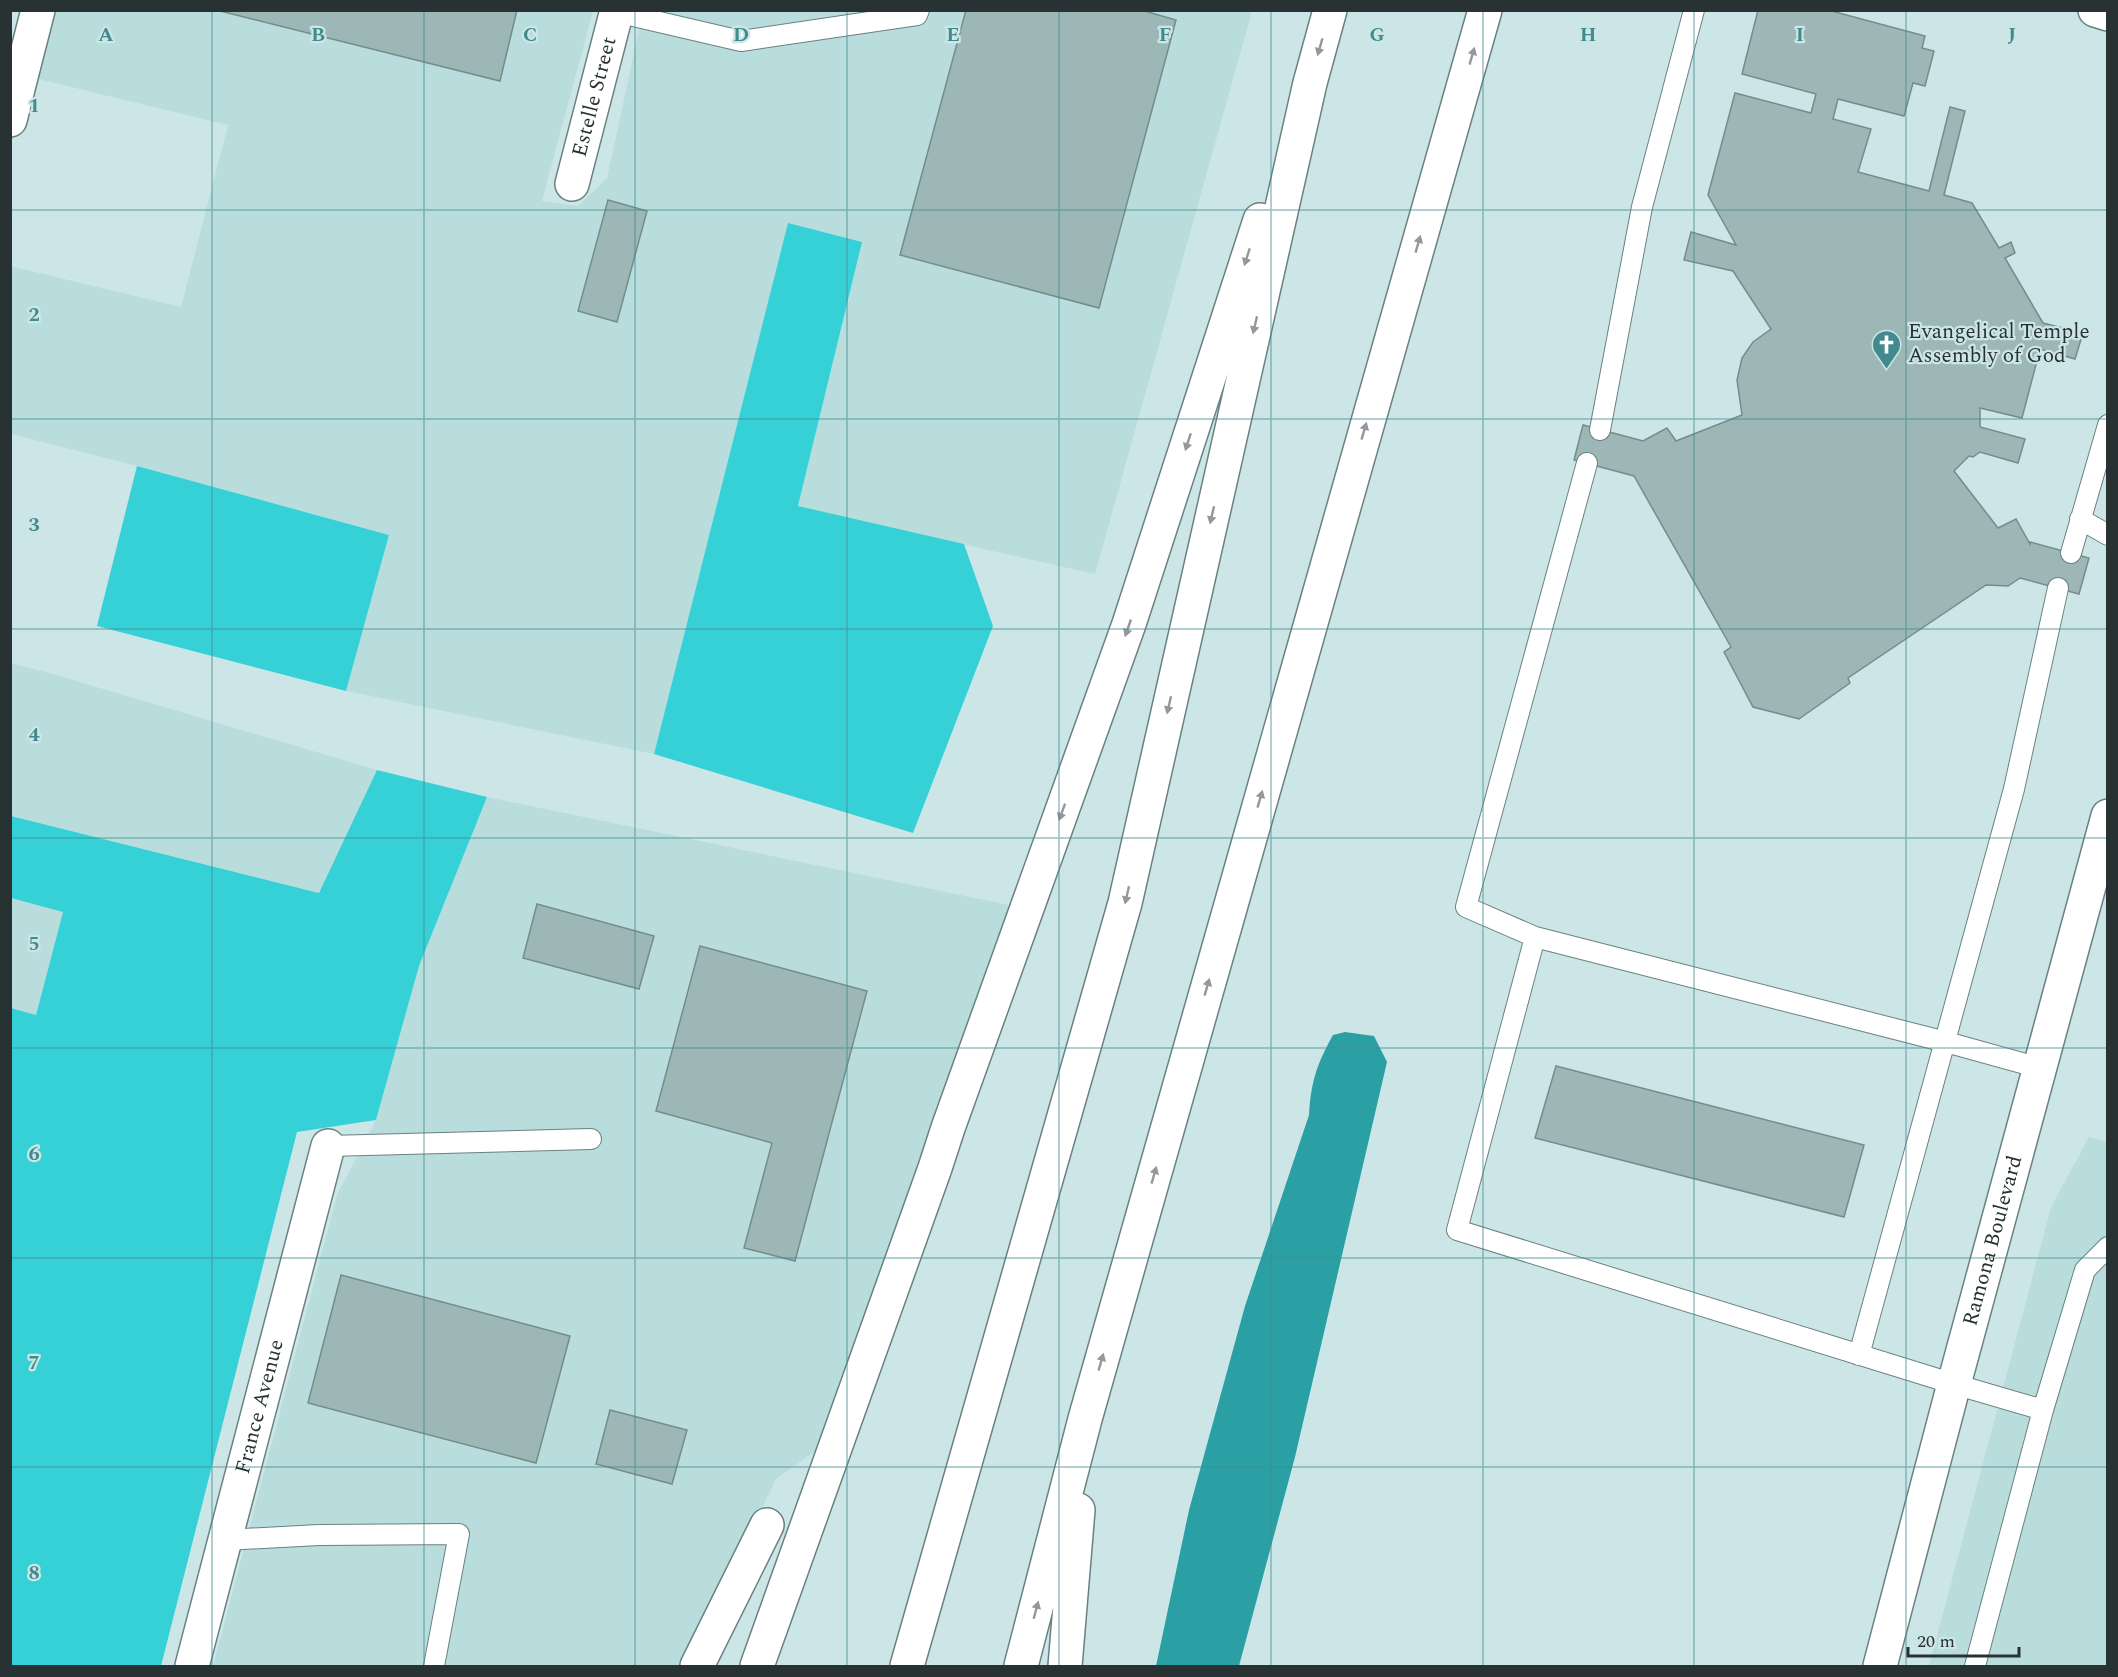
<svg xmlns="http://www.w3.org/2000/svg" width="2118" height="1677" viewBox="0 0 2118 1677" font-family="Spectral,serif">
  <rect width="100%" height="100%" fill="#cce6e7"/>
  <path fill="#b9dddd" d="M56 11H593L542 201 578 206 607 178 643 11H1252L1095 574 798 507 862 242 788 224 654 754 346 691 389 535 137 466 11 434 10 266 181 307 228 125 38 79Z
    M10 663 46 672 377 770 320 893 11 816Z
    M487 797 1009 905 866 1415 776 1479 685 1666H213L337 1195 376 1120 419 966Z
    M10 898 63 911 36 1015 11 1008Z
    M2089 1137 2107 1142V1666H1929L2051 1207Z"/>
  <path fill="#36d1d7" d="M788 223 862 242 798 506 964 544 993 626 913 833 654 754Z
    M137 466 389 535 346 691 97 626Z
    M377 770 487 797 419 966 376 1120 297 1132 161 1666H11V1008L36 1015 63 912 11 898V816L319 893Z"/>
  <path fill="#2ba0a4" d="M1345 1032 1374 1036 1387 1062 1295 1457 1239 1666H1156L1189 1510 1245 1306 1309 1115C1311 1081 1317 1064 1333 1035Z"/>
  <path fill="#9db6b6" stroke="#748c8c" stroke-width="1.5" d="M216 10H517L500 81Z
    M966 10H1141L1176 20 1099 308 900 255Z
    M1758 10H1828L1925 36 1922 48 1934 51 1925 86 1913 83 1904 116 1838 99 1833 119 1871 129 1858 172 1929 191 1950 107 1965 111 1944 195 1972 203 1999 248 2011 242 2015 253 2005 258 2043 323 2083 333 2075 359 2040 349 2022 418 1980 408V427L2025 439 2018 463 1980 452 1973 457 1969 456 1954 471 1998 528 2016 519 2030 544V542L2089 558 2079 594 2020 578 2008 586 1986 585 1848 678 1850 683 1799 719 1753 707 1724 652 1731 647 1634 476 1574 460 1583 425 1643 441 1667 428 1676 441 1742 415 1737 380 1742 358 1753 342 1771 329 1733 271 1684 260 1691 232 1736 245 1708 195 1735 93 1811 113 1816 94 1742 74Z
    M608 200 647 211 617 322 578 311Z
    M537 904 654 936 639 989 523 958Z
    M700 946 867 991 795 1261 744 1248 772 1143 656 1111Z
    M1556 1066 1864 1145 1844 1217 1535 1138Z
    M341 1275 570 1336 536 1463 308 1403Z
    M610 1410 687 1430 672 1484 596 1464Z"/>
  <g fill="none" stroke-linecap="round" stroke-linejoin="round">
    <defs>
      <path id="lane" d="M616 12 741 41 917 15 919 10
        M1600 430 1642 207 1694 10
        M1587 463 1466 907 1535 937 1457 1230 1954 1384 2043 1410 2085 1270 2108 1247
        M2080 519 2108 535
        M2071 553 2108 425
        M1535 937 1946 1042 2040 1068
        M328 1146 591 1139
        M1859 1355 2014 789 2058 588
        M225 1540 319 1535 459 1534 434 1666
        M1975 1666 2043 1410"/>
      <g id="street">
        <path d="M2095 10 2108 14"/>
        <path d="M10 120 38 10"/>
        <path id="s1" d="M572 184 617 10"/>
        <path id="s2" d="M192 1666 328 1146"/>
        <path d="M697 1666 767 1525"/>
      </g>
      <g id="secondary">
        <path id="s3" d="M1880 1666 1954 1384 2108 816"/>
      </g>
      <path id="highway" d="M757 1666 935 1168 948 1128 1129 624 1260 220
        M907 1666 1125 903 1310 83 1330 10
        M1021 1666 1085 1419 1485 10
        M1065 1666 1078 1510"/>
    </defs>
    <use href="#lane" stroke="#698182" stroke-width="22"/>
    <use href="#street" stroke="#698182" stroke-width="36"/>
    <use href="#secondary" stroke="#698182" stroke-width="36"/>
    <use href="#highway" stroke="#698182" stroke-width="36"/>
    <use href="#lane" stroke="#fff" stroke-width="20"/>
    <use href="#street" stroke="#fff" stroke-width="33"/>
    <use href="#secondary" stroke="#fff" stroke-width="33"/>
    <use href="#highway" stroke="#fff" stroke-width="33"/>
  </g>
  <defs><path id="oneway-solid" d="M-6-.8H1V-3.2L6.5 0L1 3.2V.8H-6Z" transform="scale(1.5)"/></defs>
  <g fill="#949898">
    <use href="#oneway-solid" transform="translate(1320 47) rotate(106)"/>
    <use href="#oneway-solid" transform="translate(1472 56) rotate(-74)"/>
    <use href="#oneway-solid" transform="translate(1418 244) rotate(-74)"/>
    <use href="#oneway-solid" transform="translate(1247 257) rotate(108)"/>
    <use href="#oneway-solid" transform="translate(1255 325) rotate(103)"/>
    <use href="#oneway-solid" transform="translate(1364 431) rotate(-74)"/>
    <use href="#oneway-solid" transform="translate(1188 442) rotate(108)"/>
    <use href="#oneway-solid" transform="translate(1212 515) rotate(103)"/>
    <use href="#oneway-solid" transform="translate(1128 628) rotate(109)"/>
    <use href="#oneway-solid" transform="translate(1169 705) rotate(103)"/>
    <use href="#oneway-solid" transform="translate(1260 799) rotate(-74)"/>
    <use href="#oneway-solid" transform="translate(1062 812) rotate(110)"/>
    <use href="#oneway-solid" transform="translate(1127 895) rotate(103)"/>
    <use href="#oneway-solid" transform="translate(1207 987) rotate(-74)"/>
    <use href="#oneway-solid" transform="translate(1154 1175) rotate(-74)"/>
    <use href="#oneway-solid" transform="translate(1101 1362) rotate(-74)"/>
    <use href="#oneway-solid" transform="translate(1036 1610) rotate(-75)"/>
  </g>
  <path fill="none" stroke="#428a8d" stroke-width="1.5" stroke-opacity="0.55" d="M212 10V1666M424 10V1666M635 10V1666M847 10V1666M1059 10V1666M1271 10V1666M1483 10V1666M1694 10V1666M1906 10V1666M10 210H2108M10 419H2108M10 629H2108M10 838H2108M10 1048H2108M10 1258H2108M10 1467H2108"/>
  <defs>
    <symbol id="church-pin" viewBox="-11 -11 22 30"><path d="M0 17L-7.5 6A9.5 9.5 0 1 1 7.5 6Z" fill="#428a8d" stroke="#cce6e7"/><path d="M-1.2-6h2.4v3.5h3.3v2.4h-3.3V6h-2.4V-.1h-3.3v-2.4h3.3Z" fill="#fff"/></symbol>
  </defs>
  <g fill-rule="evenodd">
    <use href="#church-pin" x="1870" y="328" width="33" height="45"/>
  </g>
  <g text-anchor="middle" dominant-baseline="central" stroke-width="4.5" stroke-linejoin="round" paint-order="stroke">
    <g font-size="21" fill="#283232" stroke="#cce6e7">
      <text stroke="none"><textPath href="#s1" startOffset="90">Estelle Street</textPath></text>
      <text stroke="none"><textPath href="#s3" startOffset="440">Ramona Boulevard</textPath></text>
      <text stroke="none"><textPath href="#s2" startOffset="268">France Avenue</textPath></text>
    </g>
    <g font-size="21" fill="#283232" stroke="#cce6e7" text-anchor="start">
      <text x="1908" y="332">Evangelical Temple<tspan x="1908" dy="24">Assembly of God</tspan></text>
    </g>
  </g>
  <g font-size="20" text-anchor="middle" font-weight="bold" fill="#428a8d" stroke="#cce6e7" stroke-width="4.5" stroke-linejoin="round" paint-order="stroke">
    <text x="106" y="41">A</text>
    <text x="318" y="41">B</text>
    <text x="530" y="41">C</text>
    <text x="741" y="41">D</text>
    <text x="953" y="41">E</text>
    <text x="1165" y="41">F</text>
    <text x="1377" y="41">G</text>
    <text x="1588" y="41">H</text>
    <text x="1800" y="41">I</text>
    <text x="2012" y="41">J</text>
    <text x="34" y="112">1</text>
    <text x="34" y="321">2</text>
    <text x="34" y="531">3</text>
    <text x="34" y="741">4</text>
    <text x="34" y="950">5</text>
    <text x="34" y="1160">6</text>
    <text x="34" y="1369">7</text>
    <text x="34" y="1579">8</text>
  </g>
  <rect width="2118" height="1677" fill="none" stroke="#283232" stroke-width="24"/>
  <path d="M1908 1647v9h111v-9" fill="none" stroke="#283232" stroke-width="3"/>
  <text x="1917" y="1647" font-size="18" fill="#283232" stroke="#cce6e7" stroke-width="4.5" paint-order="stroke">20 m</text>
</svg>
